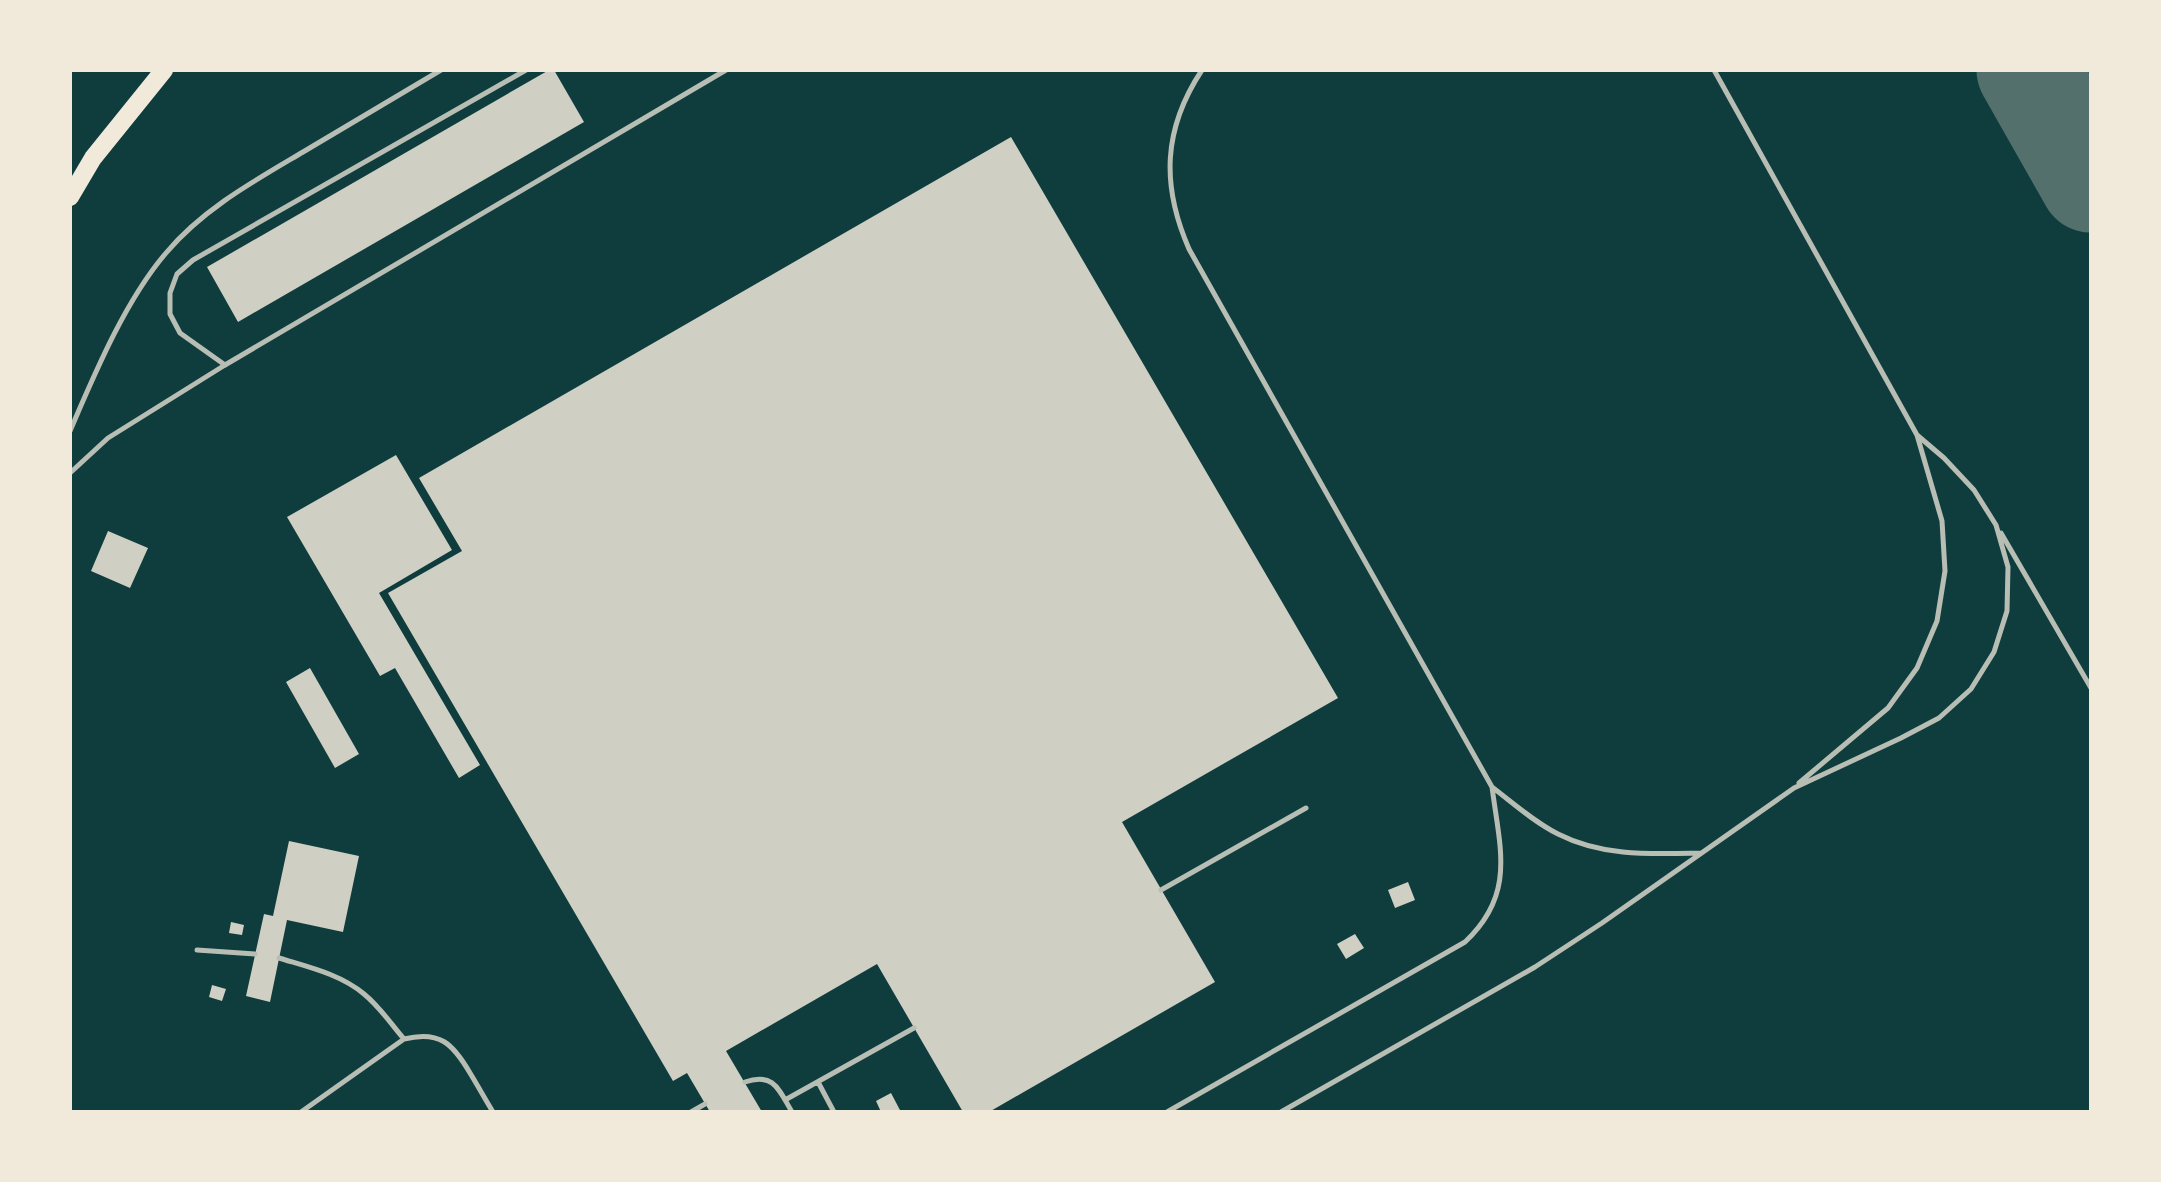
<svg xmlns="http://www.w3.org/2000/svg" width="2161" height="1182" viewBox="0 0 2161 1182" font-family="'Varela Round',sans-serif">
  <rect width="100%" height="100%" fill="#0f3d3e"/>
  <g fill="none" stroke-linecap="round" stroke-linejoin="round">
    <path stroke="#53706d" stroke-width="103" d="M2028 70 2091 181"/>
  </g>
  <path fill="#cfcfc3" d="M549 70H554L584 122 238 322 207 267Z
    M1011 137 1338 698 1122 822 1215 982 989 1112H963L877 964 726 1051 762 1112H710L687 1073 673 1081 388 593 462 551 419 478Z
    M396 455 452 550 379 593 480 765 459 778 395 668 380 676 287 517Z
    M108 531 148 548 130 588 91 571Z
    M310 668 359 754 335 768 286 682Z
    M289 841 359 856 343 932 287 920 270 1002 246 996 264 914 273 916Z
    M1408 882 1415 900 1395 908 1388 890Z
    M231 922 244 925 242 935 229 933Z
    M1355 934 1364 948 1346 959 1337 944Z
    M212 985 226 989 222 1001 209 997Z
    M891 1093 901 1112H881L876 1101Z"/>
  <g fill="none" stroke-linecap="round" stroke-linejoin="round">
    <path stroke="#b8beb3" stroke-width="5" d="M225 365 180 333 170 314V293L177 274 193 260 526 70
      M70 431C95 373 125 301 166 253 203 209 254 181 303 152 349 125 395 97 441 70
      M70 473 108 438 225 365 726 70
      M2001 533 2091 688
      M1799 783 1888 708 1917 668 1937 621 1945 571 1942 521 1917 435
      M1492 787C1513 803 1534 822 1558 834 1603 857 1652 854 1701 853
      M1161 890 1306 808
      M197 950 255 954
      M279 958C308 967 340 974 364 994 380 1007 391 1024 404 1039
      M745 1082C774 1072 779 1090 792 1112
      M818 1082 834 1112
      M785 1100 914 1028
      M301 1112 404 1039C440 1030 453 1044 470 1073 478 1086 485 1099 493 1112
      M691 1112 705 1104
      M1167 1112 1465 942C1516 894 1500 849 1492 787L1189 249C1161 185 1163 129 1202 70
      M1281 1112 1535 967 1602 923 1794 788 1901 738 1939 718 1971 689 1994 652 2007 611 2008 567 1996 525 1974 490 1944 458 1917 435 1714 70"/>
    <path stroke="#f1e9da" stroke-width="18" d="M70 197 93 158 164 70"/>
  </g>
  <rect width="2161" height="1182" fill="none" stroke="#f1e9da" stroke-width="144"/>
</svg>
